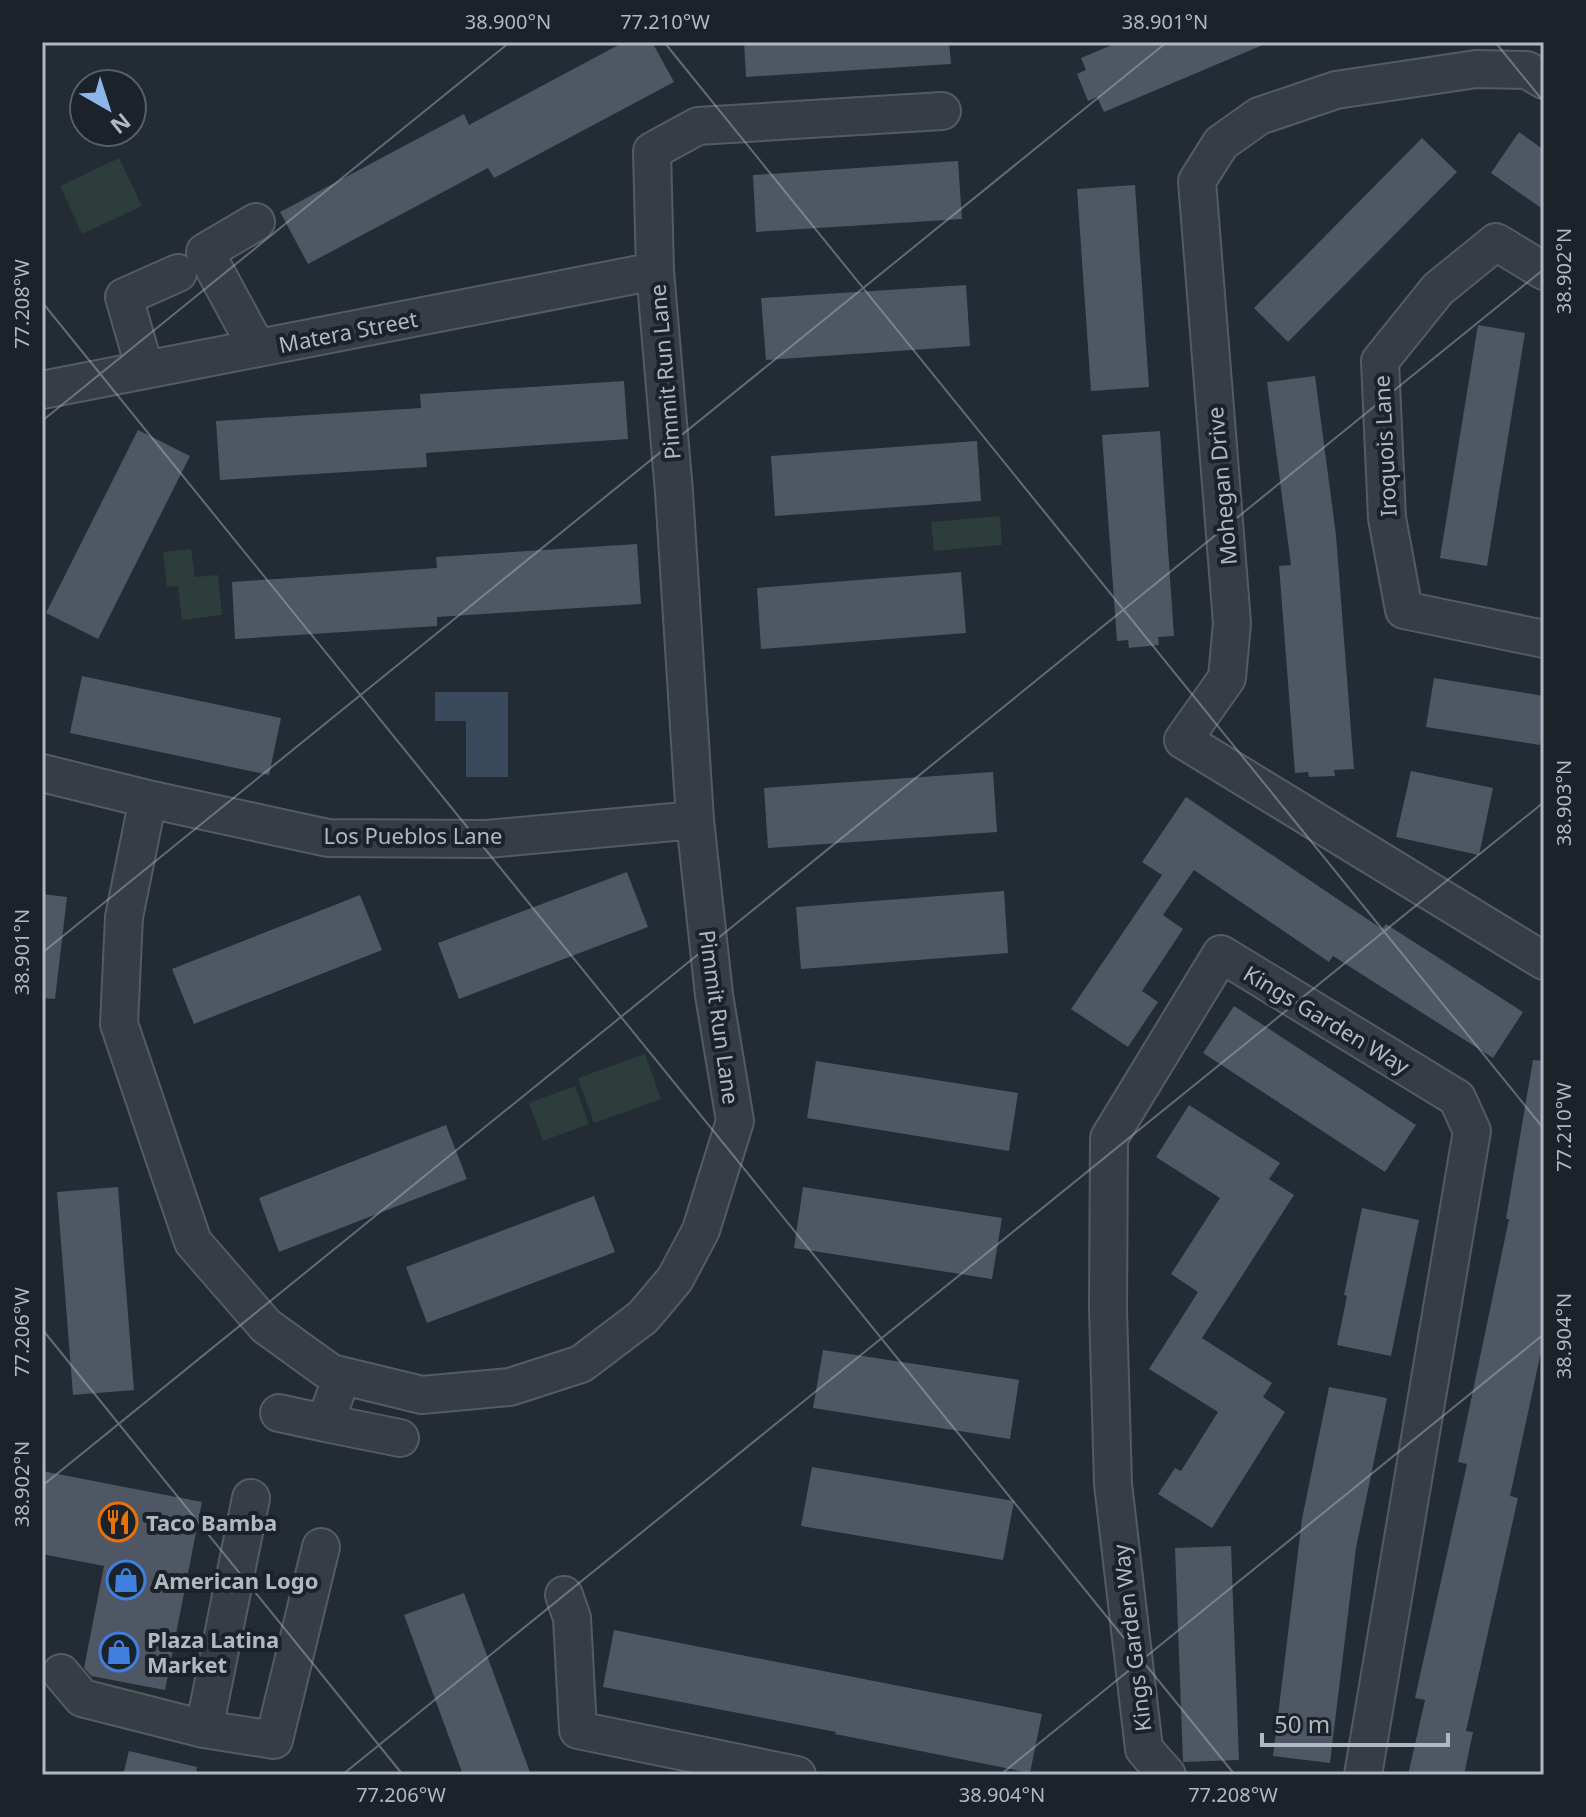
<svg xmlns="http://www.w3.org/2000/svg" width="1586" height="1817" viewBox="0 0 1586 1817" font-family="'Noto Sans',sans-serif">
  <rect width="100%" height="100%" fill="#232b34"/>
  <path fill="#2c3d3c" d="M119 158 142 206 82 234 60 186Z
    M1000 516 1002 545 934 551 931 522Z
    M191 549 195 577 218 575 222 615 182 620 178 586 167 587 163 552Z
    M645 1054 661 1099 594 1123 578 1078Z
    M575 1086 589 1124 543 1141 529 1103Z"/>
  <path fill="#3a4a5c" d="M435 692H508V777H466V721H435Z"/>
  <path fill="#4e5763" d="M624 42H652L674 82 494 178 488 168 308 264 280 212 464 114 469 125Z
    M744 42H949L951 64 746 77Z
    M1119 42H1270L1104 112 1097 97 1088 101 1077 74 1086 70 1081 58Z
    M1519 132 1544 150V210L1491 173Z
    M1422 138 1457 172 1288 342 1254 308Z
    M958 161 962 219 756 232 753 175Z
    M1135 185 1149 387 1091 391 1077 189Z
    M966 285 970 346 766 360 761 298Z
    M1478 325 1525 333 1487 566 1440 558Z
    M1315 376 1336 535 1354 769 1334 770 1335 776 1309 777 1308 772 1295 773 1279 566 1291 565 1267 382Z
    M624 381 628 439 426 453 427 467 220 480 216 421 421 408 420 394Z
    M138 430 190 456 98 639 46 613Z
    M1160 431 1174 636 1158 637 1159 645 1129 648 1128 640 1117 641 1102 435Z
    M977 441 981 501 775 516 771 456Z
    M637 544 641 604 437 617V626L235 639 232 582 437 568 436 557Z
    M961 572 966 633 761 649 757 588Z
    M82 676 281 718 269 775 70 733Z
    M1434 678 1544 696V717L1540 745 1426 727Z
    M1411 771 1493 788 1479 855 1396 837Z
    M993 772 997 832 768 848 764 788Z
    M1186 797 1382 929 1386 924 1523 1012 1493 1058 1333 956 1329 962 1194 870 1163 915 1183 929 1142 991 1158 1002 1128 1047 1071 1009 1162 875 1142 862Z
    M627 872 648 927 459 999 438 943Z
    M1004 891 1008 953 801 969 796 907Z
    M42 894 67 897 55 999 42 998Z
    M360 895 382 950 194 1024 172 969Z
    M1234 1006 1416 1125 1385 1172 1203 1053Z
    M1533 1060 1544 1061V1338L1510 1496 1518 1498 1466 1731 1473 1732 1464 1775H1408L1425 1700 1415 1698 1467 1464 1458 1462 1509 1219H1506Z
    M816 1061 1018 1093 1009 1151 807 1118Z
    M1189 1105 1280 1163 1269 1179 1294 1195 1202 1338 1272 1383 1263 1397 1285 1412 1212 1528 1158 1494 1175 1468 1181 1471 1218 1412 1149 1369 1198 1292 1171 1274 1220 1198 1156 1157Z
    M446 1125 467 1179 279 1252 259 1198Z
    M118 1187 134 1390 73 1395 57 1192Z
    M803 1187 1002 1218 992 1279 794 1248Z
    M594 1196 615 1252 427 1323 406 1267Z
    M1362 1208 1419 1220 1391 1356 1337 1345 1347 1296 1344 1295Z
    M823 1350 1019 1380 1010 1439 813 1408Z
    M1329 1387 1387 1398 1356 1548 1330 1763 1273 1756 1302 1519Z
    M812 1467 1014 1501 1003 1560 801 1526Z
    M42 1471 202 1502 165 1690 91 1676 84 1668 104 1566 42 1554Z
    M1231 1546 1239 1760 1183 1762 1175 1548Z
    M464 1593 531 1775H463L404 1615Z
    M614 1630 1042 1714 1030 1773 835 1734 836 1732 603 1687Z
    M129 1751 197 1767 196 1775H123Z"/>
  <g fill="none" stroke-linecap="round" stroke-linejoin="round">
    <defs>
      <path id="minor" d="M1544 80 1527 70 1476 69 1336 90 1259 116 1221 143 1197 181 1232 623 1227 678 1183 740 1544 961
        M256 222 205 252 257 348
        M1544 271 1496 242 1438 289 1380 361 1387 518 1404 610 1544 639
        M145 370 124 297 178 273
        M42 390 655 271
        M42 773 148 799 328 838 487 839 695 820
        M148 799 124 917 119 1024 193 1242 266 1326 331 1373 422 1395 510 1387 581 1364 643 1317 675 1279 701 1230 735 1121 714 995 695 820 674 492 655 271 652 151 698 126 942 111
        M342 1376 325 1423 400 1438
        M279 1413 325 1423
        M251 1498 204 1729 274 1740 321 1547
        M564 1595 572 1618 578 1730 797 1775
        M61 1673 82 1698 204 1729
        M1167 1775 1144 1749 1113 1484 1108 1309 1109 1138 1221 954 1457 1098 1472 1131 1363 1775"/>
    </defs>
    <use href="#minor" stroke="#545b63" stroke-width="40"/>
    <use href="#minor" stroke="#363d45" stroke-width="36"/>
  </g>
  <path fill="none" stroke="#b1b8c2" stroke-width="2" stroke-opacity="0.45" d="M664 42 1544 1129M1495 42 1544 102M42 302 1235 1775M42 421 510 42M42 953 1167 42M42 1329 403 1775M42 1486 1544 269M342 1775 1544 802M1000 1775 1544 1334"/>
  <defs>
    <symbol id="restaurant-ring" viewBox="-11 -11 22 22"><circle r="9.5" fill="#1b222a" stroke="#e8710a" stroke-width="1.5"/><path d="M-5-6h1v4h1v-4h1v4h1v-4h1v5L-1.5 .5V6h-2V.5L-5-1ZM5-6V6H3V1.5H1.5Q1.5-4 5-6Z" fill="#e8710a"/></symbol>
    <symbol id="shop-ring" viewBox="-11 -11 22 22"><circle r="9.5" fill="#1b222a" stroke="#3f7fe0" stroke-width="1.5"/><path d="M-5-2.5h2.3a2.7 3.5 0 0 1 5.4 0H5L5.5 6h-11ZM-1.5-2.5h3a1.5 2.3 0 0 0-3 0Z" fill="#3f7fe0"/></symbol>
  </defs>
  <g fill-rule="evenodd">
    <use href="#restaurant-ring" x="96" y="1500" width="44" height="44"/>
    <use href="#shop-ring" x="104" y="1558" width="44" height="44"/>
    <use href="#shop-ring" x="97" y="1630" width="44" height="44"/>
  </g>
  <g text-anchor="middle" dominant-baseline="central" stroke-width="8" stroke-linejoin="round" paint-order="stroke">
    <g font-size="22" fill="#b1b8c2" stroke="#1b222a">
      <text transform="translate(348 331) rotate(-11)">Matera Street</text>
      <text transform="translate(664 372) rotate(-95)">Pimmit Run Lane</text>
      <text transform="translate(1384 446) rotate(-93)">Iroquois Lane</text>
      <text transform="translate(1221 486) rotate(-95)">Mohegan Drive</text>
      <text x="413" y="835">Los Pueblos Lane</text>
      <text transform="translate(720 1017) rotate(82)">Pimmit Run Lane</text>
      <text transform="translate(1327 1019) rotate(31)">Kings Garden Way</text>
      <text transform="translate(1131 1638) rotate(-97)">Kings Garden Way</text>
    </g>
    <g font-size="22" font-weight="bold" fill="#b1b8c2" stroke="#1b222a" text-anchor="start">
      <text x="146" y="1522">Taco Bamba</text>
      <text x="154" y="1580">American Logo</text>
      <text x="147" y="1639">Plaza Latina<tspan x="147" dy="25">Market</tspan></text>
    </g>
  </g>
  <rect width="1586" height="1817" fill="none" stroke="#1b222a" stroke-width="88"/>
  <g transform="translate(108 108) rotate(141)"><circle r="38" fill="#1b222a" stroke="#575e67" stroke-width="2"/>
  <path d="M0-6L14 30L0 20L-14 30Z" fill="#8eb5e9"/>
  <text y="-12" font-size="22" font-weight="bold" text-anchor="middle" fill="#b1b8c2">N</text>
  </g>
  <path d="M1262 1733v12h186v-12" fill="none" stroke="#b1b8c2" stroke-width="4"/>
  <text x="1274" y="1733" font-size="24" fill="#b1b8c2" stroke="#1b222a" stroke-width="6" paint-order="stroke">50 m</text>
  <rect x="44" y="44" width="1498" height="1729" fill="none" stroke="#b1b8c2" stroke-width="3"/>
  <g font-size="20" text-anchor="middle" fill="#b1b8c2">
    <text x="508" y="29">38.900°N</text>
    <text x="665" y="29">77.210°W</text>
    <text x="1165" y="29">38.901°N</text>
    <text transform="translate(1564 271) rotate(-90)" y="7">38.902°N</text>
    <text transform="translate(22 304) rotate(-90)" y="7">77.208°W</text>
    <text transform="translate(1564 803) rotate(-90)" y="7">38.903°N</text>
    <text transform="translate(22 952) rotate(-90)" y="7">38.901°N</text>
    <text transform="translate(1564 1127) rotate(-90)" y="7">77.210°W</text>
    <text transform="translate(22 1332) rotate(-90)" y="7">77.206°W</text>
    <text transform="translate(1564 1336) rotate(-90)" y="7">38.904°N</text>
    <text transform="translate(22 1484) rotate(-90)" y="7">38.902°N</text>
    <text x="401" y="1802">77.206°W</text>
    <text x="1002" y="1802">38.904°N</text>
    <text x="1233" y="1802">77.208°W</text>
  </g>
</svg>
